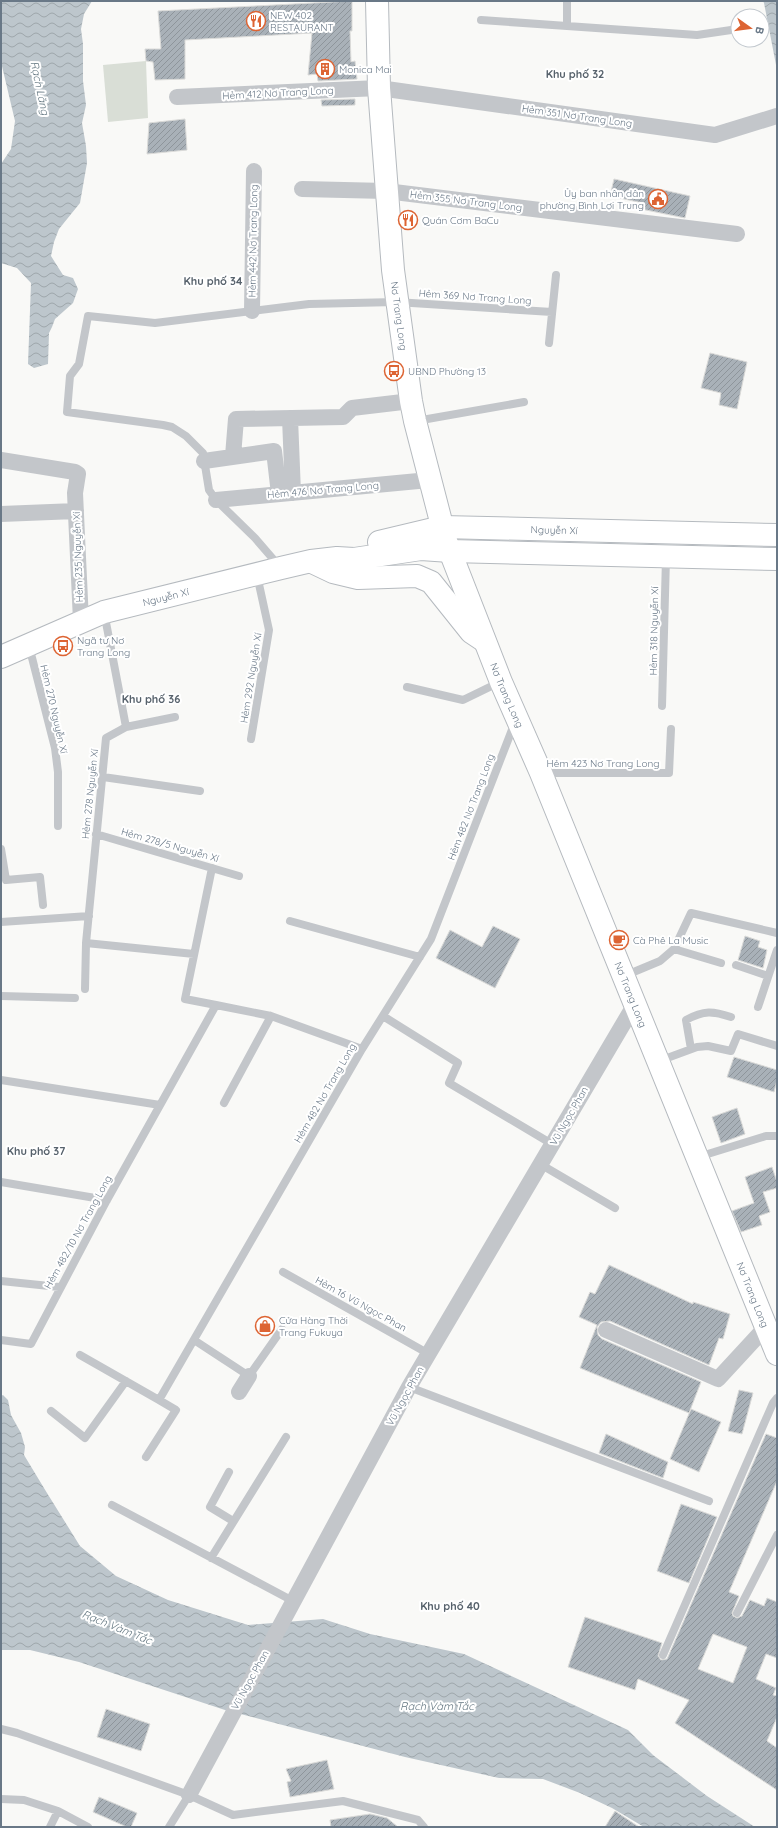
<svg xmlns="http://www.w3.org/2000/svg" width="778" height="1828" viewBox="0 0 778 1828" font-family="Quicksand,sans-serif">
  <defs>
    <pattern id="water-waves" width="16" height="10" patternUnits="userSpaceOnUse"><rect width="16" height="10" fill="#bdc6cc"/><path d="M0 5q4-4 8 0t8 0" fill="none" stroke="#9ea6ab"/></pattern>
    <pattern id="building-hatch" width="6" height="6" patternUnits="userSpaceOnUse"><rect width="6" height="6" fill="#a9b1b8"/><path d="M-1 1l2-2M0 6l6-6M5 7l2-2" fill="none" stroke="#8e959b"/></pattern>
  </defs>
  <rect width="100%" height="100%" fill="#f9f9f7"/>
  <path fill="#d9ded6" d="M146 61 148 118 108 122 103 65Z"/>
  <path fill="url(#water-waves)" d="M1 1H92L84 14 81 29 83 44V81L86 105 82 123 86 146 87 163 80 203 59 229 54 242 51 256 63 275 73 278 78 289 73 303 55 319 52 327 49 333 48 364 34 368 28 364 31 283 17 268 1 263V164L11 149 15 121 1 62Z
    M763 1H777V70L764 3Z
    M3 1395 8 1400 11 1415 21 1433 25 1447 24 1455 47 1493 80 1546 116 1576 168 1600 248 1625 323 1619 370 1634 464 1654 628 1730 653 1755 707 1796 755 1827H644L612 1808 580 1793 543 1779 499 1778 405 1757 225 1710 79 1662 30 1650H1V1396Z"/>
  <path fill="url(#building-hatch)" stroke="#dbdbd9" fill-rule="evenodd" d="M352 1V31H350L351 62 355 61 357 79 318 81 317 74 308 75 312 33 185 40V79L155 80 153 62 146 61 145 49H161L158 11Z
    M355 99V105L322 106 321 100Z
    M185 119 187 150 147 154 149 123Z
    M614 179 690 196 685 218 641 209 643 203 610 196Z
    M710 353 747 362 737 409 719 405 721 393 701 388Z
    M493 926 520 939 495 988 436 958 450 930 482 947Z
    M745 936 760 941 758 947 767 950 763 968 738 960Z
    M734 1057 777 1070V1080L774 1092 727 1077Z
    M737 1108 745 1134 721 1143 712 1117Z
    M772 1167 777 1182V1188L763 1192 770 1212 759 1216 762 1225 741 1232 732 1211 754 1203 745 1177Z
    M609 1265 693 1304V1302L730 1314 723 1339 719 1338 709 1365 610 1321 601 1322 597 1327 598 1335 602 1339 701 1382 689 1413 580 1368 597 1325 579 1317 590 1292 595 1294Z
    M739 1390 753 1393 742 1434 728 1431Z
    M691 1409 721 1422 699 1472 670 1459Z
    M606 1434 668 1462 663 1478 599 1453Z
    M766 1434 777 1438V1481L729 1592 739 1596 732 1613 733 1616 737 1618 742 1616 750 1600 764 1606 767 1598 777 1602V1658L766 1654 756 1679 776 1688 773 1695 777 1696V1717L767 1741 777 1748V1790L675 1723 689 1700 638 1679 635 1690 568 1667 585 1617 662 1643 658 1656 661 1660 667 1659ZM713 1634 747 1647 733 1683 698 1669Z
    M681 1504 717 1517 689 1583 657 1571Z
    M106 1709 150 1724 141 1751 97 1737Z
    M327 1760 334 1789 290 1797 287 1782 291 1781 286 1769Z
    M99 1797 137 1813 131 1827H127L93 1812Z
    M615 1811 639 1827H605Z
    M370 1814 387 1818 398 1827H331L330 1820Z"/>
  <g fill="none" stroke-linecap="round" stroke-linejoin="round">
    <defs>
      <g id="secondary">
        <path id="s1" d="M377 1 379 88 393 270 411 401 415 421 446 541 501 682 541 773 777 1354"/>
        <path id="s2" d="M379 542 442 527 777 535"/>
        <path d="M312 562 333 572 358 578 417 576 431 582 471 632 483 640"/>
        <path id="s3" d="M1 657 104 612 281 568 311 561 337 558 354 559 421 549 450 551 777 559"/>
      </g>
    </defs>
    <use href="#secondary" stroke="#b5babf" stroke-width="24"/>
    <path stroke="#c3c6ca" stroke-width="8" d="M481 20 567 26V1
      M567 26 697 35 738 29
      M549 343 556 275
      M416 421 524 402
      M280 567 255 538 216 500 209 490 203 453 186 436 172 427 163 425 67 412 70 376 79 364 88 316 155 323 309 304 396 302 552 312
      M29 646 55 748 58 772V826
      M407 687 463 700 500 682
      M662 706 666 558
      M126 727 175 717
      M251 739 269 630 257 575
      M542 773H669L671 729
      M103 777 200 791
      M96 834 239 876
      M1 849 6 880 40 877 43 905
      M212 868 185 999 216 1005
      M290 921 420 957
      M1 922 89 916
      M86 943 194 954
      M674 949 721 963
      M736 965 768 976
      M624 976 660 961 674 949 691 913 777 933
      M85 989 86 943 106 738 126 727 104 612
      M1 996 75 998
      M758 1007 777 950
      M383 1016 458 1063 449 1083 552 1144
      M691 1049 686 1020C704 1010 713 1011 731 1017
      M659 1061 697 1047 708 1046 731 1051 738 1034 777 1046
      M1 1080 160 1105
      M224 1103 271 1016
      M698 1157 766 1136H777
      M540 1164 615 1208
      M1 1182 107 1200
      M283 1272 429 1354
      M1 1281 59 1287
      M1 1340 31 1344 107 1200 216 1005 271 1016 362 1049
      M194 1340 249 1376 282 1329
      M80 1355 159 1400
      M409 1387 709 1501
      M51 1411 85 1438 126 1381
      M146 1457 176 1410 159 1400 362 1049 431 939 515 722
      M229 1472 210 1507 233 1521
      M112 1505 293 1601
      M211 1558 286 1437
      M737 1613 777 1535
      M663 1655 773 1403 777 1398
      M1 1729 17 1733 189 1795 233 1815 343 1801 418 1820 424 1827
      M1 1799 24 1800 58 1811
      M50 1827 58 1811 88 1827
      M169 1827 189 1795"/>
    <path stroke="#c3c6ca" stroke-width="16" d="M177 97 379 88 715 135 777 116
      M302 189 386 191 737 234
      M252 311 254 171
      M290 418 293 493
      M233 456 236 419 343 417 352 408 411 401
      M1 460 75 472 78 474 75 493 81 621
      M204 461 274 451 279 494
      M216 500 429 480
      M1 514 76 511
      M606 1330 718 1379 766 1327
      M239 1392 249 1376
      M189 1795 409 1387 635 1004"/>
    <use href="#secondary" stroke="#fff" stroke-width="22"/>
  </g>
  <defs>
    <symbol id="restaurant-ring" viewBox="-11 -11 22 22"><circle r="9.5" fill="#fff" stroke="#dd6433" stroke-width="1.5"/><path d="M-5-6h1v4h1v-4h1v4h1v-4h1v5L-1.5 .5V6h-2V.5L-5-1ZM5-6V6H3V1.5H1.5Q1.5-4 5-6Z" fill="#dd6433"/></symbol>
    <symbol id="building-ring" viewBox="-11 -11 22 22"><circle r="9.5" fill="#fff" stroke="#dd6433" stroke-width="1.5"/><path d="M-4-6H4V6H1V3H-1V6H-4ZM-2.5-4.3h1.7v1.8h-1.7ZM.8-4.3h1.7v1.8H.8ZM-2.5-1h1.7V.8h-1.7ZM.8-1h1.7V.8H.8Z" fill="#dd6433"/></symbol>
    <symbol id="civic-ring" viewBox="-11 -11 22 22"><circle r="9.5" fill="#fff" stroke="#dd6433" stroke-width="1.5"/><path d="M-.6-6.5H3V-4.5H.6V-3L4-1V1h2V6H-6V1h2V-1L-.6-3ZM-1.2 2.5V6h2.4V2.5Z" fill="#dd6433"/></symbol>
    <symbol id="bus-ring" viewBox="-11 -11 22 22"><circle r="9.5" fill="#fff" stroke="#dd6433" stroke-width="1.5"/><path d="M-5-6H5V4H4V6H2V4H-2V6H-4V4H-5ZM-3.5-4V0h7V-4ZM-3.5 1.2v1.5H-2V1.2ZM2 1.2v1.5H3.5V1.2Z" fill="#dd6433"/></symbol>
    <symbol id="cafe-ring" viewBox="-11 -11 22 22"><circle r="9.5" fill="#fff" stroke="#dd6433" stroke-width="1.5"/><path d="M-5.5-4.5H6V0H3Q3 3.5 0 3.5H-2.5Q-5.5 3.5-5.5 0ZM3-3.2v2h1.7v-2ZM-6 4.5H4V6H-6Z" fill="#dd6433"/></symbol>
    <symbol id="shop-ring" viewBox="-11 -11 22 22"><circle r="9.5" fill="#fff" stroke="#dd6433" stroke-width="1.5"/><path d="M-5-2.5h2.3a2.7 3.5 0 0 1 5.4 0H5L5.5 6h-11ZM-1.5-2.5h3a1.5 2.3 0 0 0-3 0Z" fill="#dd6433"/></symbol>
  </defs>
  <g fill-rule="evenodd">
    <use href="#restaurant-ring" x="245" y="10" width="22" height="22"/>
    <use href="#building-ring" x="314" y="58" width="22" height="22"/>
    <use href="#civic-ring" x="647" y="188" width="22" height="22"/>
    <use href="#restaurant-ring" x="397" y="209" width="22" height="22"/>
    <use href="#bus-ring" x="383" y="360" width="22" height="22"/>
    <use href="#bus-ring" x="52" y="635" width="22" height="22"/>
    <use href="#cafe-ring" x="608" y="929" width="22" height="22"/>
    <use href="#shop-ring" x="254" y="1315" width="22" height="22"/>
  </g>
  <g text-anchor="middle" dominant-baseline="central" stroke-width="4" stroke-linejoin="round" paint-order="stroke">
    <g font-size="10" fill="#697887" stroke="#fff" text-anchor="start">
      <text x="270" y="15">NEW 402<tspan x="270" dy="12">RESTAURANT</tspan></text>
      <text x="339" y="69">Monica Mai</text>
      <text x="644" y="193" text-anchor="end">Ủy ban nhân dân<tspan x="644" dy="12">phường Bình Lợi Trung</tspan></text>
      <text x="422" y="220">Quán Cơm BaCu</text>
      <text x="408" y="371">UBND Phường 13</text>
      <text x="77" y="640">Ngã tư Nơ<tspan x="77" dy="12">Trang Long</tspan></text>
      <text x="633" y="940">Cà Phê La Music</text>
      <text x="279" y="1320">Cửa Hàng Thời<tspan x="279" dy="12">Trang Fukuya</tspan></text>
    </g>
    <g font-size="10" fill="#697887" stroke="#fff">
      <text transform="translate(278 93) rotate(-3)">Hẻm 412 Nơ Trang Long</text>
      <text transform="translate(577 116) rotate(8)">Hẻm 351 Nơ Trang Long</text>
      <text transform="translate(466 201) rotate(7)">Hẻm 355 Nơ Trang Long</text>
      <text transform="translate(253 241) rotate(-89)">Hẻm 442 Nơ Trang Long</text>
      <text transform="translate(475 297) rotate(4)">Hẻm 369 Nơ Trang Long</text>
      <text stroke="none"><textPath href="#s1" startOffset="316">Nơ Trang Long</textPath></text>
      <text transform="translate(323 490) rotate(-5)">Hẻm 476 Nơ Trang Long</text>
      <text stroke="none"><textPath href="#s2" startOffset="177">Nguyễn Xí</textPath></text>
      <text transform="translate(78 557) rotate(-92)">Hẻm 235 Nguyễn Xí</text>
      <text stroke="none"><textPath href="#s3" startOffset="176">Nguyễn Xí</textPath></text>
      <text transform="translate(654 631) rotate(-89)">Hẻm 318 Nguyễn Xí</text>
      <text transform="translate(251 678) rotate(-81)">Hẻm 292 Nguyễn Xí</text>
      <text stroke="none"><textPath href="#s1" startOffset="712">Nơ Trang Long</textPath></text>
      <text transform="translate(54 709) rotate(77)">Hẻm 270 Nguyễn Xí</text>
      <text x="603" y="763">Hẻm 423 Nơ Trang Long</text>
      <text transform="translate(90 794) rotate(-84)">Hẻm 278 Nguyễn Xí</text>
      <text transform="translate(471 807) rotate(-69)">Hẻm 482 Nơ Trang Long</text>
      <text transform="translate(170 845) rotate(16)">Hẻm 278/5 Nguyễn Xí</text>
      <text stroke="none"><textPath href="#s1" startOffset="1036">Nơ Trang Long</textPath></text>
      <text transform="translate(325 1093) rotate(-60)">Hẻm 482 Nơ Trang Long</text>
      <text transform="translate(569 1116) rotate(-60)">Vũ Ngọc Phan</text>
      <text transform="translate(78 1232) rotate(-61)">Hẻm 482/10 Nơ Trang Long</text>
      <text stroke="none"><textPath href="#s1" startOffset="1360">Nơ Trang Long</textPath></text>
      <text transform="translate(361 1304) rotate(29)">Hẻm 16 Vũ Ngọc Phan</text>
      <text transform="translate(405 1396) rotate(-61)">Vũ Ngọc Phan</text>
      <text transform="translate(250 1680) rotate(-61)">Vũ Ngọc Phan</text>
    </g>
    <g font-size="11" font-weight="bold" fill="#57626c" stroke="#fff">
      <text x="575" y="74">Khu phố 32</text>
      <text x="213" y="281">Khu phố 34</text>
      <text x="151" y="699">Khu phố 36</text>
      <text x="36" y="1151">Khu phố 37</text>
      <text x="450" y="1606">Khu phố 40</text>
    </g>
    <g font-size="11" font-style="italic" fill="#657882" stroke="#fff">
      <text transform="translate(40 88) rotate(78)">Rạch Lăng</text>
      <text transform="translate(117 1627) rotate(22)">Rạch Vàm Tắc</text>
      <text x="437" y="1706">Rạch Vàm Tắc</text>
    </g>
  </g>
  <rect width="778" height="1828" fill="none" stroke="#697887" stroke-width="4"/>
  <g transform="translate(750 28) rotate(104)"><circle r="19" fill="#ffffff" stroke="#c3c9cf"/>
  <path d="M0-3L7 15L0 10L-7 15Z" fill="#dd6433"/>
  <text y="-6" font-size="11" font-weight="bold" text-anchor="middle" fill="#697887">B</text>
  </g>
</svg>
